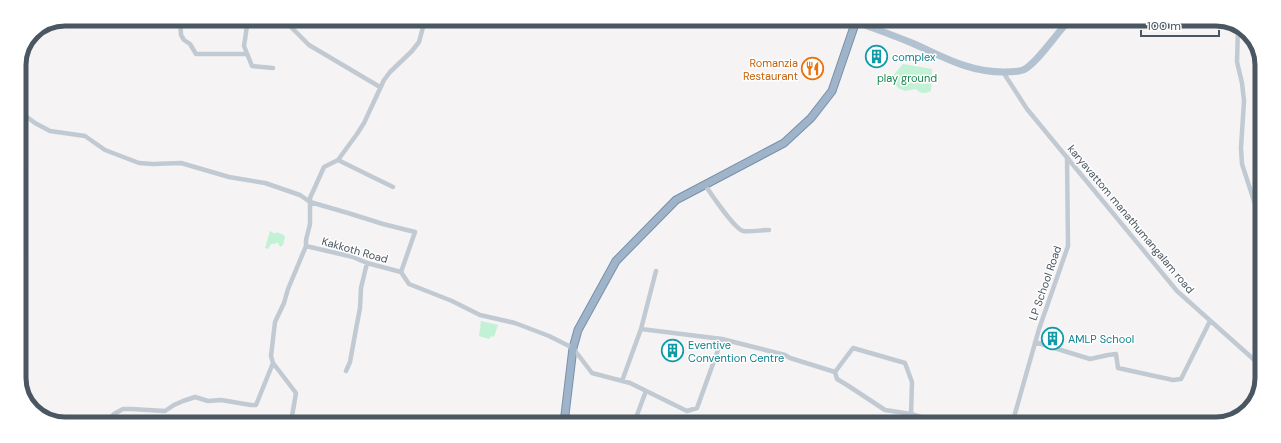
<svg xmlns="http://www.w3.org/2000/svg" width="1281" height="443" viewBox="0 0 1281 443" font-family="'DM Sans',sans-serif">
  <rect width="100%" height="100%" fill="#f5f3f3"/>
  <path fill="#c3f1d5" d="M903 64 932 69 931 91C924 94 921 94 916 89L905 91 898 88 891 78Z
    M270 231 275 234 276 232 284 235 285 237 283 245 280 247 278 243H276L274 244H271L268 249 265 248Z
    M481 321 498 325 494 337 491 336 489 339 479 336Z"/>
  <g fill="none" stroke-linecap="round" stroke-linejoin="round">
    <defs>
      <path id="trunk" d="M564 423 573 348 578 330 616 261 676 200 784 143 811 118 832 91 856 21"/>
    </defs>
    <use href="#trunk" stroke="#7690ad" stroke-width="9"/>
    <path stroke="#c1cad2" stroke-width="4.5" d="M180 19 181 35 184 40 190 44 196 54H246
      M248 19 244 46 252 66 273 68
      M275 19 289 25 309 45 380 87
      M1238 27 1237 62 1242 83 1244 101 1241 148 1242 164 1255 204 1261 249
      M1003 72 1027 109 1177 291 1260 365
      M19 111 35 123 50 131 85 136 105 150 139 163 153 164 181 163 229 177 265 183 300 195 310 202 348 213 383 224 415 232 401 272
      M338 160 393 187
      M705 185C711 194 735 229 743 231 751 232 761 230 769 230
      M401 272 409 284 452 301 480 315 515 323 549 336 573 348 592 373 630 383 687 411 697 408 722 339 785 355 790 358 835 372 853 348 905 363 912 382 911 414 941 423
      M401 272 367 263 353 257 306 246V240L310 224V198L324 167 338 160 357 134 364 123 384 80 390 72 412 51 419 42 425 20
      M641 329 722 339
      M1035 342 1090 359 1108 355 1116 354 1118 368 1173 380 1181 379 1210 321
      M1258 363 1260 351
      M346 371 350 362 356 329 360 308 361 288 367 263
      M835 372 837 379 847 385 885 410 911 414
      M622 381 641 329 656 271
      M106 422 114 414 123 409H131L165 411 174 405 183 401 195 397 208 401 221 400 251 405H256L273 363
      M291 422 296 393 273 363 271 356 275 322 284 303 288 289 306 246
      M634 423 646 391
      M1012 424 1039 329 1068 246 1067 157"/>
    <path stroke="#b3c2d1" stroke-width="7" d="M852 21C872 27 892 35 912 43 944 57 968 72 1004 72 1010 72 1017 72 1023 70 1036 65 1057 32 1069 21"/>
    <use href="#trunk" stroke="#9fb4c9" stroke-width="7"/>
  </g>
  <defs>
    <symbol id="building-ring" viewBox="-11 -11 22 22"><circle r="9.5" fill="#fff" stroke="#0f9aa8" stroke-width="1.5"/><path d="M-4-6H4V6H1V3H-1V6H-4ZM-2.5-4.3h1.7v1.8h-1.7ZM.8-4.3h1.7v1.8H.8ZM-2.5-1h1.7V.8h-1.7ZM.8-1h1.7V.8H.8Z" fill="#0f9aa8"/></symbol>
    <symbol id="restaurant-ring" viewBox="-11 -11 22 22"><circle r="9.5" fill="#fff" stroke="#e8710a" stroke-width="1.5"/><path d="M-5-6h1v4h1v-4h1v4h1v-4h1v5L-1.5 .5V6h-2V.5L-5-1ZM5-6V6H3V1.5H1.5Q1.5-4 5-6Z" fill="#e8710a"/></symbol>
  </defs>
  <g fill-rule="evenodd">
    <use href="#building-ring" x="864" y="44" width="25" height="25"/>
    <use href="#restaurant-ring" x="800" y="56" width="25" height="25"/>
    <use href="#building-ring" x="1040" y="326" width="25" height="25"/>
    <use href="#building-ring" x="660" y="338" width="25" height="25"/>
  </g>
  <g text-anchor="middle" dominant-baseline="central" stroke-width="3" stroke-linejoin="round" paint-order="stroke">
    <g font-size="11" fill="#0d838f" stroke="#fff" text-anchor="start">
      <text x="892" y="57">complex</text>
      <text x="1068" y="339">AMLP School</text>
      <text x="688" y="345">Eventive<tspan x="688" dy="13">Convention Centre</tspan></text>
    </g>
    <g font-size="11" fill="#c56008" stroke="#fff" text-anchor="end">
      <text x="798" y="63">Romanzia<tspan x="798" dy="13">Restaurant</tspan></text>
    </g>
    <g font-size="11" fill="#17864f" stroke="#fff">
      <text x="907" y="78">play ground</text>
    </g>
    <g font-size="11" fill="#4a5661" stroke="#fff">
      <text transform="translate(1131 219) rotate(50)">karyavattom manathumangalam road</text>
      <text transform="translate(355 250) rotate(16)">Kakkoth Road</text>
      <text transform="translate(1045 283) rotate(-71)">LP School Road</text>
    </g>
  </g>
  <path d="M0 0H1281V443H0ZM65 26H1216A39 39 0 0 1 1255 65V378A39 39 0 0 1 1216 417H65A39 39 0 0 1 26 378V65A39 39 0 0 1 65 26Z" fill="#fff" fill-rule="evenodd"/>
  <path fill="none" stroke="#4a5661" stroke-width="5" d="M65 26H1216A39 39 0 0 1 1255 65V378A39 39 0 0 1 1216 417H65A39 39 0 0 1 26 378V65A39 39 0 0 1 65 26Z"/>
  <path d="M1141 30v6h78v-6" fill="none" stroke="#4a5661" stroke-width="2"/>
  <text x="1147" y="30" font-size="12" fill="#4a5661" stroke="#ffffff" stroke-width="3" paint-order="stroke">100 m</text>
</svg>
